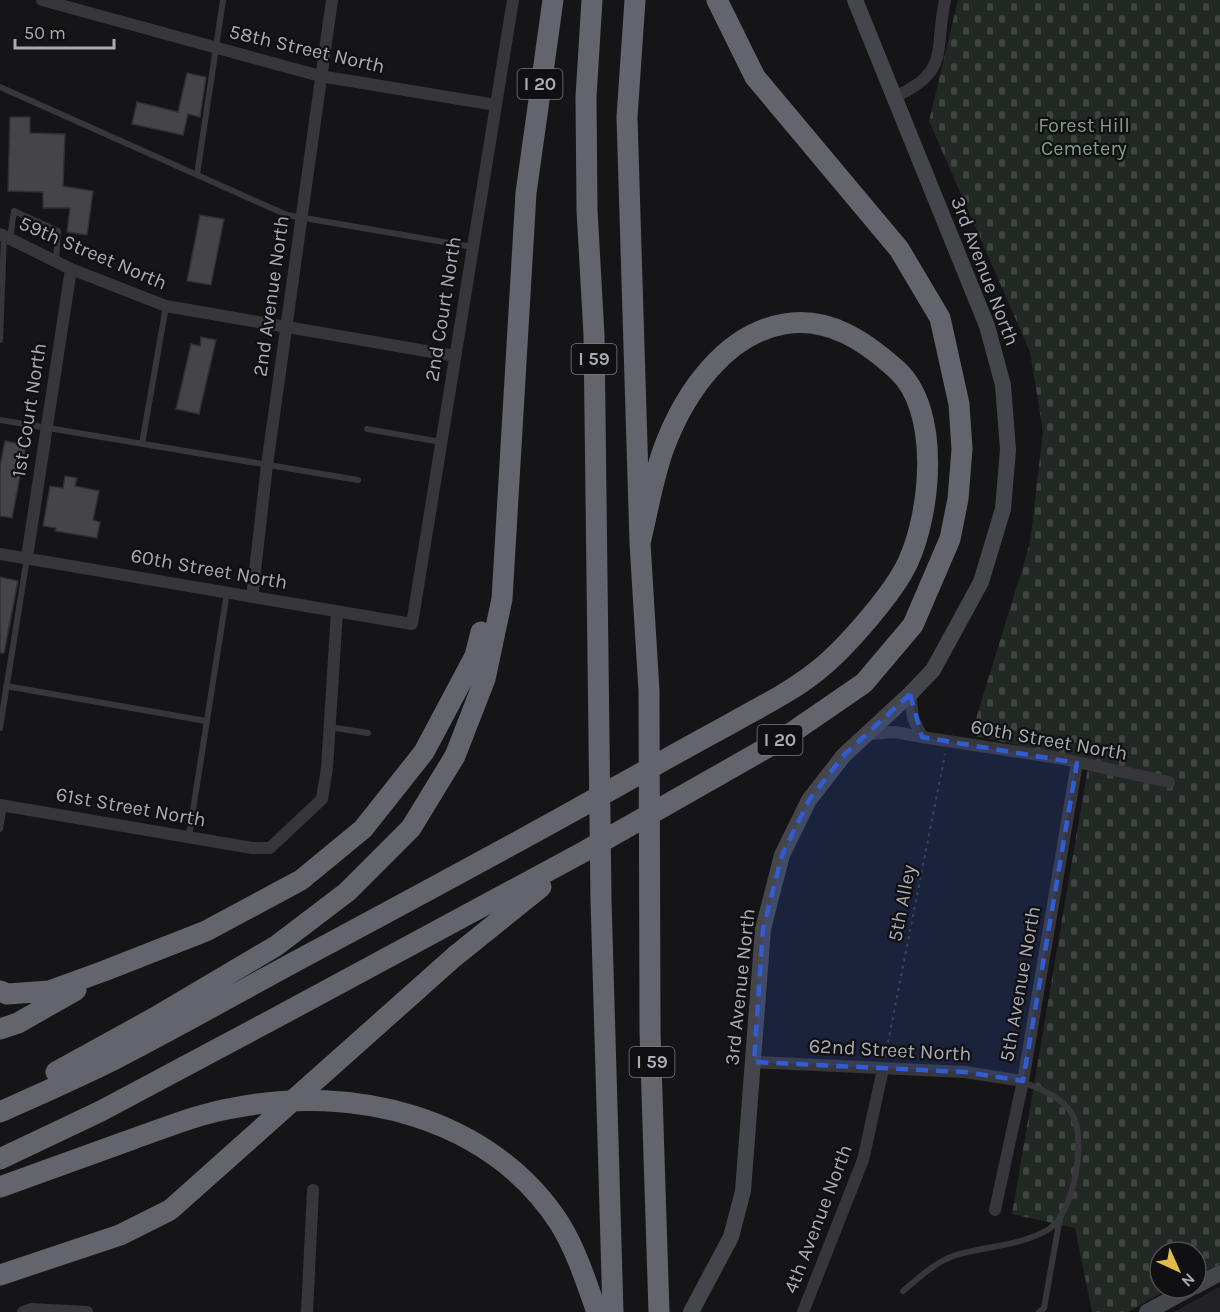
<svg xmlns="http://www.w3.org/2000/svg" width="1220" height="1312" viewBox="0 0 1220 1312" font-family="Karla,sans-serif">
  <defs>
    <pattern id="cemetery-stones" width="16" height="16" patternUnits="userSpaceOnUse" patternTransform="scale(1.5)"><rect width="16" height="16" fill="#222823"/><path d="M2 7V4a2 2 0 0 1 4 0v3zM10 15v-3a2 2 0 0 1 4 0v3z" fill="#3f4441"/></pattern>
  </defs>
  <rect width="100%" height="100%" fill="#151517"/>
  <path fill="#222124" d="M1220 1287V1312H1174L1212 1291Z"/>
  <path fill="url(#cemetery-stones)" d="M958 0H1220V1264L1196 1275V1252H1160V1288H1170L1128 1312H1092L1075 1228 1012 1214 1089 761 971 735 1030 543 1043 431 1030 352 929 121Z"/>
  <path fill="#454549" stroke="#302f32" stroke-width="1.5" d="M187 73 206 77 200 117 188 114 183 135 132 124 137 102 178 112Z
    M10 117H30V133L65 134 63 186 93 191 87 235 67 232 70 208H43V192L8 191Z
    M200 215 224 219 211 285 187 281Z
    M201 337 216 340 199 414 176 409 191 344 200 346Z
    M5 441 26 445 12 518 0 516V466Z
    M65 476 77 478 75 486 99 491 93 520 100 522 97 538 55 531 56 528 43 526 50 486 63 488Z
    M0 577 18 581 4 653H0Z"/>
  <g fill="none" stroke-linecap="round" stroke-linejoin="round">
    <path stroke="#3d3e42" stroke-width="2" stroke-dasharray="3 4.5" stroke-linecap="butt" d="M885 1057 945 754"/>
    <path stroke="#37373b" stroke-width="6" d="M0 87 287 215 473 247
      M197 175 223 0
      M10 238 14 211 58 231 56 261
      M0 340 4 236
      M0 420 358 480
      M367 429 441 442
      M142 444 166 306
      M6 686 206 721
      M329 727 368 733
      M0 728 27 558
      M0 829 4 806
      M189 836 227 592
      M903 1291C920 1277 935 1262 956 1255 986 1246 1021 1246 1049 1229 1074 1213 1087 1139 1072 1114 1061 1096 1042 1090 1023 1082
      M1039 1312 1044 1308 1060 1218"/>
    <path stroke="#37373b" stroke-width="12" d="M42 0 320 76 496 105
      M894 97C951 72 934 51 945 0
      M0 234 71 269 166 306 455 356
      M0 554 412 624 513 0
      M27 557 71 269
      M252 597 267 465 332 0
      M910 694 913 718 922 737 1058 758 1169 782
      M869 734 895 732 922 737
      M0 805 252 848H270L322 799 327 768 337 611
      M754 1062 965 1072 1023 1081
      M995 1210 1023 1081 1077 763
      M23 1312 31 1309 87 1312
      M307 1312 313 1190
      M803 1312 863 1160 883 1069"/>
    <path stroke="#45464b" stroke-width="16" d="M1196 1286 1220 1273
      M691 1312 731 1237 743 1191 763 929 782 855 809 800 844 755 910 694 933 670 981 582 1003 509 1008 450 1003 385 987 326 855 0
      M1147 1312 1191 1288"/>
    <path stroke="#63646c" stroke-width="21" d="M592 0 586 97 587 210 594 335 601 900 613 1312
      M635 0 627 117 640 543 649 691 650 1031 659 1312
      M0 991 7 994 49 991 104 971 206 931 301 880 363 829 424 752 475 656 481 632
      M0 1029 18 1023 76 990
      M56 1072 154 1018 276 946 347 892 411 828 455 756 485 679 502 599 526 193 553 0
      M0 1112C38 1095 77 1078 115 1059 187 1022 258 981 330 943 412 899 494 855 575 810 627 781 678 752 730 724 758 708 791 692 817 671 844 650 894 593 908 562 931 512 941 410 897 370 865 341 828 316 784 324 725 334 685 393 665 445 653 476 648 511 640 543
      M0 1159 101 1111 281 1015 587 850 784 738 864 683 913 625 950 539 958 499 962 449 959 404 940 318 899 249 755 77 717 0
      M0 1187C44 1171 89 1155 133 1139 165 1128 198 1114 233 1108 353 1084 490 1116 560 1224 577 1252 586 1282 597 1312
      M0 1275 120 1235 170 1210 454 957 541 887"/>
  </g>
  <path fill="#325cd3" fill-opacity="0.2" stroke="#325cd3" stroke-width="4.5" stroke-dasharray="12 8" stroke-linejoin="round" d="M910 694 922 737 1077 763 1023 1081 965 1072 754 1062 763 929 782 855 809 800 844 755Z"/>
  <g text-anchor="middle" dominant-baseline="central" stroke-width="4.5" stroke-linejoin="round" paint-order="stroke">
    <g fill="#101012" stroke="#7b7c84" stroke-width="1.5">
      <rect x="517.5" y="69" width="45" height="30" rx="4.5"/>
      <rect x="571.5" y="344" width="45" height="30" rx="4.5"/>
      <rect x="757.5" y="725" width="45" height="30" rx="4.5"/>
      <rect x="629.5" y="1047" width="45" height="30" rx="4.5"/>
    </g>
    <g font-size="18" font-weight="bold" fill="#a9abb5">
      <text x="540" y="84">I 20</text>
      <text x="594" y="359">I 59</text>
      <text x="780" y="740">I 20</text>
      <text x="652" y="1062">I 59</text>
    </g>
    <g font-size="20" fill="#a9abb5" stroke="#101012">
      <text transform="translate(307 49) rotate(13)">58th Street North</text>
      <text transform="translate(93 253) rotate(23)">59th Street North</text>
      <text transform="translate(985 271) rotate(69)">3rd Avenue North</text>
      <text transform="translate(271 296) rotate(-82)">2nd Avenue North</text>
      <text transform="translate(443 309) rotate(-81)">2nd Court North</text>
      <text transform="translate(29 410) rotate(-81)">1st Court North</text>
      <text transform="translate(209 569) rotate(10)">60th Street North</text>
      <text transform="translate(1049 740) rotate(10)">60th Street North</text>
      <text transform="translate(131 807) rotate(10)">61st Street North</text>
      <text transform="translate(902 903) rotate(-79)">5th Alley</text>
      <text transform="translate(1020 984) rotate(-80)">5th Avenue North</text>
      <text transform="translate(740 987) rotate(-84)">3rd Avenue North</text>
      <text transform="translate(890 1050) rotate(3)">62nd Street North</text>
      <text transform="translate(818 1219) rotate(-69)">4th Avenue North</text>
    </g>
    <g font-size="20" fill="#829e87" stroke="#101012">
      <text x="1084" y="125">Forest Hill<tspan x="1084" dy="23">Cemetery</tspan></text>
    </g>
  </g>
  <g transform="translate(1178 1270) rotate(135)"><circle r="28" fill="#101012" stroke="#4d4e53" stroke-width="1.5"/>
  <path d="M0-4.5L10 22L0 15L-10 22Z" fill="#debc46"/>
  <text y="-9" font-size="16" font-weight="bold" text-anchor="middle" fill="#a9abb5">N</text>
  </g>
  <path d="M15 39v9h99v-9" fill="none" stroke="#a9abb5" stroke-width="3"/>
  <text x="24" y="39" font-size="18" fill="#a9abb5" stroke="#101012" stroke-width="4.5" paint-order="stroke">50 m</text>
</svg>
